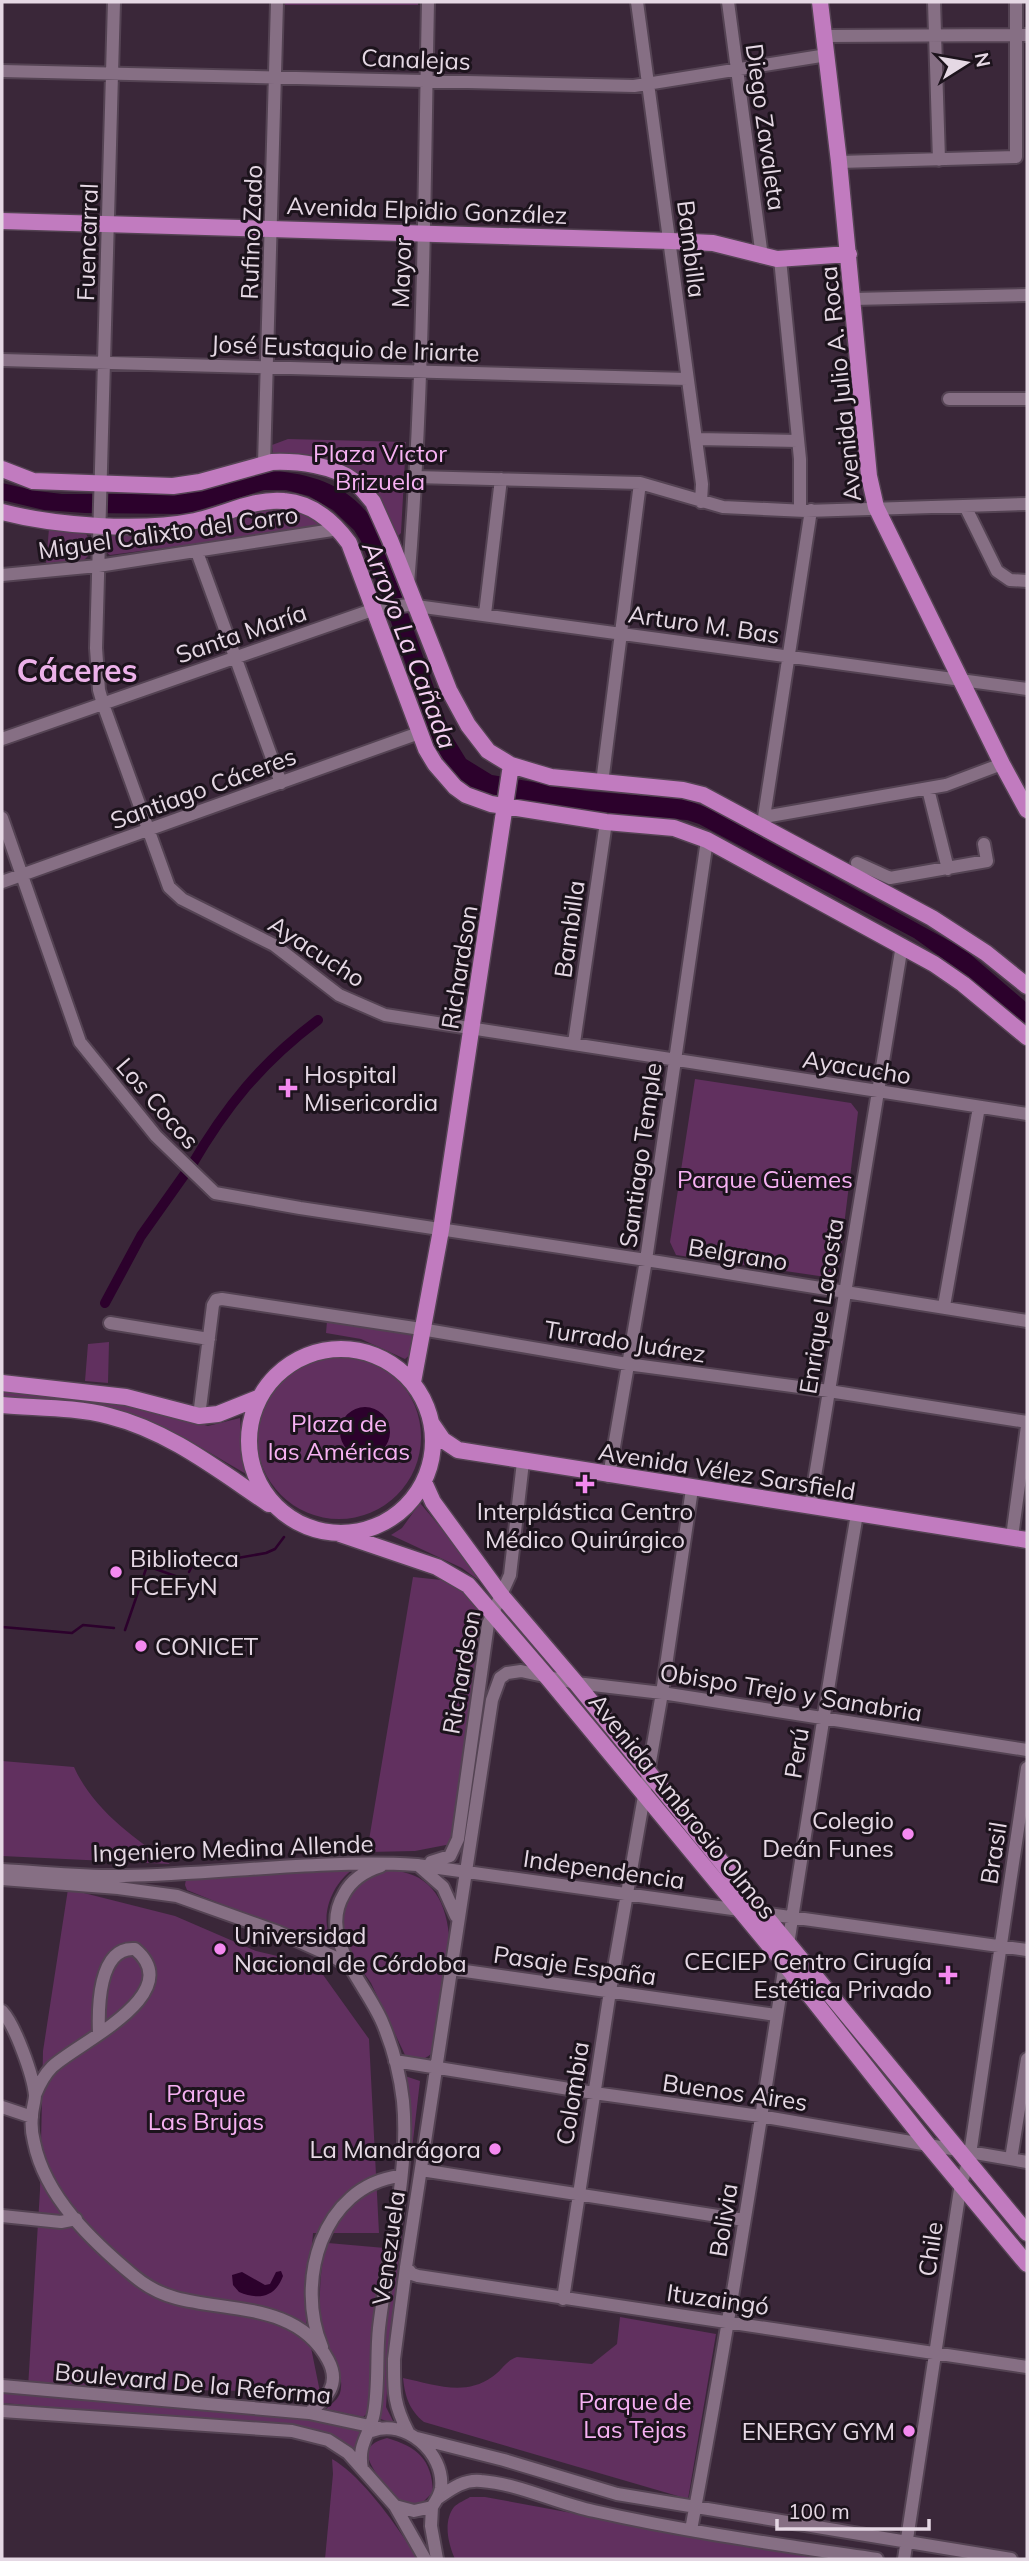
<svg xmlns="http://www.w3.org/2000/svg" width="1029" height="2561" viewBox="0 0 1029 2561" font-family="Mulish,sans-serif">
  <rect width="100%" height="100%" fill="#3a2739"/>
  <path fill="#61305f" d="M285 2H418V5H285Z
    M288 439 406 442 401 533 397 537 357 479 273 457 272 445Z
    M268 509 302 513 326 527 110 555 106 552V534C118 528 160 534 177 532 209 529 237 517 268 509Z
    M49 528 86 533 88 538V556L84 560 46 565Z
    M695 1079 851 1103 858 1112 839 1266 826 1277 676 1255 670 1242Z
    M327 1321 410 1333 413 1338 412 1353 405 1359 361 1339 326 1333Z
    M109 1342 108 1383 85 1381 88 1344Z
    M257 1437a82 82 0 1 1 164 0a82 82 0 1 1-164 0Z
    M2 1389 103 1397 208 1426 240 1418 242 1448 250 1476C210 1454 164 1422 120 1410 82 1401 40 1402 2 1398Z
    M420 1503 484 1579 481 1582 462 1568 391 1535 402 1528Z
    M413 1577 451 1581 463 1592 482 1615 451 1844 415 1851 367 1852Z
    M2 1761 74 1767C94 1811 133 1836 170 1864L2 1856Z
    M353 1869C335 1882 322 1908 328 1931 330 1938 335 1945 339 1952L187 1890 185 1885 186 1879 190 1877Z
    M388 1870C428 1872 445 1896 449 1935L434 2043 432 2053C423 2062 415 2061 405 2055L371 1983 342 1942 344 1912 351 1894 356 1886 373 1874Z
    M68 1889 175 1916 256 1951 316 1965 369 2039 379 2233H313L306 2323 320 2392 28 2388 40 2190 43 2051Z
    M402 2075 420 2081 391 2327 386 2407 394 2423 377 2418 381 2346 407 2140Z
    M328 2243 385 2248 371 2342 370 2411 363 2417 326 2409C334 2402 341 2397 341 2387 343 2369 328 2357 324 2341 318 2316 318 2266 328 2243Z
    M620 2317 716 2334 688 2499 424 2422C409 2410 405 2396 403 2378 433 2384 464 2397 492 2377 502 2371 505 2361 517 2357L592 2364 617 2344Z
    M2 2390 299 2414 366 2427 357 2452 331 2436 304 2428 2 2403Z
    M387 2438C417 2447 432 2459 433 2492L420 2505C415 2505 408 2505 403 2504 394 2501 389 2491 384 2484 370 2465 355 2446 387 2438Z
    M332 2459C361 2475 401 2530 417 2559H325L333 2474Z
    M470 2497H485L821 2559H455C448 2544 443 2521 454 2507 458 2503 465 2500 470 2497Z"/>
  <path fill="#2c012c" d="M275 471C312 474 349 486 371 518L401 594 450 733 466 759 492 775 586 791 684 799 708 808 964 949 1027 1003V1026L967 976 914 938 699 824 687 820 586 813 495 799 477 792 457 777 437 752 431 737 382 596 361 541 354 530 333 510 309 496 286 490H264L186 514 85 513 44 510 2 500V483L37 491 62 494H184Z
    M340 1432a25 25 0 1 1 50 0a25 25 0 1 1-50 0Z
    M281 2271 283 2276C275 2298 258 2300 239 2292L233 2285 232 2275 242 2272 265 2285 270 2284 276 2272Z"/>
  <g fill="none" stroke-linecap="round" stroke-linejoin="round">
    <path stroke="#2c012c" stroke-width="2.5" d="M189 1572 192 1566 211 1565 215 1562 266 1553 275 1549 284 1537
      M2 1627 72 1633 83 1625 114 1628
      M125 1630 147 1566 181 1578"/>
    <path stroke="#2c012c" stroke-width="10" d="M190 1168C226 1106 261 1063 318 1020
      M105 1303 141 1236 187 1171"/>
    <defs>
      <path id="minor" d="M114 2 96 648 99 690 103 704 169 887 182 899 274 945 339 995 385 1015 1027 1114
        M637 2 702 484 701 502
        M728 2 762 257
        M934 2 939 160
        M824 36 1027 35
        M2 71 634 86 827 55
        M839 162 1016 157V2
        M780 259 800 459V510
        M853 299 1027 295
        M2 360 687 379
        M949 399H1027
        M696 439 798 441
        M264 464 277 2
        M415 477 640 483 723 507 806 511 1027 504
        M965 506 997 571 1010 580 1027 581
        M197 552 281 783
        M2 575 98 566 339 529
        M408 584C424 391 424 196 428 2
        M485 614 501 479
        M2 739 375 609 409 605 1027 689
        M602 783 640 483
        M928 789 948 869
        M764 817 946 785 1002 764
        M2 818 80 1042 156 1136 215 1193 300 1208 646 1260 1027 1321
        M760 827 764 817 811 510
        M857 863 890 878 987 861 984 844
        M2 882 419 733
        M574 1043 606 822
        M944 1306 979 1107
        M110 1323 209 1339
        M199 1416 213 1305 216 1300 222 1299 421 1329 627 1364 829 1391 1027 1422
        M609 1476 646 1260 707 840
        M810 1507 902 945
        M1012 1537 1027 1426
        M431 1862 450 1856 458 1839 488 1624 510 1575 523 1462
        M418 1865 443 1887 456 1916
        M2 1870C42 1872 84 1877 124 1876 222 1874 320 1859 417 1865L1027 1950
        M2 1879 118 1888 177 1896 278 1932 334 1957 352 1969
        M451 1969 776 2015
        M2 2011C15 2025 33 2075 35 2095 35 2101 32 2109 32 2116 31 2124 32 2134 34 2142 45 2197 93 2242 134 2276 146 2286 161 2294 176 2298 229 2312 298 2303 328 2360 341 2384 327 2398 309 2413
        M395 2061 594 2093 760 2116 1027 2162
        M35 2095C39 2085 44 2075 52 2067 77 2043 189 1994 135 1949 98 1946 98 2009 99 2034
        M2 2107 32 2117
        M1011 2159 1027 2059
        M421 2170 744 2220
        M2 2216 61 2222 76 2219
        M406 2267 412 2274 418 2276 1027 2367
        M563 2299 610 1991 662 1693 692 1489
        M322 2347C295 2283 321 2186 400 2176
        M2 2386 309 2413 379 2428
        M2 2411 292 2431 328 2440 348 2453 395 2506 425 2559
        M372 2431C405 2418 445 2453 441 2488 440 2495 436 2501 432 2507L414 2511 395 2506
        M408 2432C393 2403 394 2391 394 2359L406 2267 492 1700 500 1678 507 1673 521 1671 576 1683 662 1693 1027 1750
        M417 2438 504 2460 617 2494 1011 2559
        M362 2469C357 2443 370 2436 374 2413 379 2385 376 2356 379 2328 387 2257 410 2172 403 2101 400 2075 393 2048 383 2024 367 1984 317 1939 344 1894 352 1879 365 1871 381 1866
        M438 2498C451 2489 464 2479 481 2481 520 2484 556 2503 594 2511 687 2532 782 2545 877 2559
        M432 2507 431 2526 437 2559
        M691 2530C754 2193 799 1853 857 1514
        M904 2559 961 2183 969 2161 1027 1768"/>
      <path id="major" d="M820 2 839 162 869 476 876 507 1002 764 1027 810
        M2 221 671 241 713 243 777 259 849 254
        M2 469 33 481 173 486 200 482 272 462C298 461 333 465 354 481 361 487 367 495 373 502L390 540 449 690 468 725 488 751 511 765 551 777 683 790 703 795 932 918 986 953 1027 986
        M2 512C56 526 140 532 195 521 224 515 254 498 284 501 312 503 333 521 349 543L426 749 435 764 455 787 466 795 491 804 606 822 674 828 707 840 934 964 963 984 1027 1037
        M249 1441a92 92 0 1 1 184 0a92 92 0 1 1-184 0Z
        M413 1382 441 1230 511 765
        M2 1383 126 1397 199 1416 218 1414 258 1398
        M2 1405C37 1408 75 1407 109 1416 169 1431 218 1470 269 1504
        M432 1424 443 1440 458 1450 1027 1540
        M424 1482 433 1502 501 1595 576 1683 762 1912 1027 2233
        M340 1534 437 1567 468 1585 548 1678 784 1963 928 2145 1027 2264"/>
    </defs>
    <use href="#minor" stroke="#544353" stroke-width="16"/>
    <use href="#major" stroke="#544353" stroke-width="19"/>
    <use href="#minor" stroke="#866f84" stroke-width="12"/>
    <use href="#major" stroke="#c17bbf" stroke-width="16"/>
  </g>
  <g fill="#f489f0" stroke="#1c131c" stroke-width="2.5">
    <path d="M284.5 1077.5h7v7h7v7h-7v7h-7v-7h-7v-7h7z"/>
    <path d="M581.5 1473.5h7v7h7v7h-7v7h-7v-7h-7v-7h7z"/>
    <circle cx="116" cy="1572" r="7"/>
    <circle cx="141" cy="1646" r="7"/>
    <circle cx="908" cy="1834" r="7"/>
    <circle cx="220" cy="1949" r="7"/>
    <path d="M944.5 1964.5h7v7h7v7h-7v7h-7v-7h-7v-7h7z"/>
    <circle cx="495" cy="2149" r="7"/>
    <circle cx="909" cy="2431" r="7"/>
  </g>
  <g text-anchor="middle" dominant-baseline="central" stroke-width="6" stroke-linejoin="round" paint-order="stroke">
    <g font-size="24" fill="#e5d8e4" stroke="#1c131c">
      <text transform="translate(416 59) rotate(2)">Canalejas</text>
      <text transform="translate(766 127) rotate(82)">Diego Zavaleta</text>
      <text transform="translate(427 210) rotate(2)">Avenida Elpidio González</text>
      <text transform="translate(251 232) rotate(-88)">Rufino Zado</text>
      <text transform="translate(87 242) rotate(-88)">Fuencarral</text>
      <text transform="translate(692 249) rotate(83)">Bambilla</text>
      <text transform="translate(401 273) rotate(-88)">Mayor</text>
      <text transform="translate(345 348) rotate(2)">José Eustaquio de Iriarte</text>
      <text transform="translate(840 384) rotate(-96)">Avenida Julio A. Roca</text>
      <text transform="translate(168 532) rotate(-8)">Miguel Calixto del Corro</text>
      <text transform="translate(704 624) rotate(8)">Arturo M. Bas</text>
      <text transform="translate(241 633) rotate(-19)">Santa María</text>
      <text transform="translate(203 788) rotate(-20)">Santiago Cáceres</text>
      <text transform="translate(569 929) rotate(-82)">Bambilla</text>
      <text transform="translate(317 951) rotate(33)">Ayacucho</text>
      <text transform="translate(459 967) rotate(-81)">Richardson</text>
      <text transform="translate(857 1067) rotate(9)">Ayacucho</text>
      <text transform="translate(158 1103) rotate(49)">Los Cocos</text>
      <text transform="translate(640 1155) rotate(-82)">Santiago Temple</text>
      <text transform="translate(738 1254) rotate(9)">Belgrano</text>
      <text transform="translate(821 1306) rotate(-81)">Enrique Lacosta</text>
      <text transform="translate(625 1341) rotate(9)">Turrado Juárez</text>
      <text transform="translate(727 1471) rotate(9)">Avenida Vélez Sarsfield</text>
      <text transform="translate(461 1672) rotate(-80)">Richardson</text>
      <text transform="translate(791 1692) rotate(9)">Obispo Trejo y Sanabria</text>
      <text transform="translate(796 1753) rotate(-81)">Perú</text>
      <text transform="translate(683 1806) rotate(51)">Avenida Ambrosio Olmos</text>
      <text transform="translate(233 1848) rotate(-2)">Ingeniero Medina Allende</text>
      <text transform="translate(993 1853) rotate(-81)">Brasil</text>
      <text transform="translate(604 1869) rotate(8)">Independencia</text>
      <text transform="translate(575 1965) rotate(8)">Pasaje España</text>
      <text transform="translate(735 2092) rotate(8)">Buenos Aires</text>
      <text transform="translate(572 2093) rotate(-81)">Colombia</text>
      <text transform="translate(723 2220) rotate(-81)">Bolivia</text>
      <text transform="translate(388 2248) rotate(-82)">Venezuela</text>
      <text transform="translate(930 2249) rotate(-82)">Chile</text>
      <text transform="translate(718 2299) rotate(8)">Ituzaingó</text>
      <text transform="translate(193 2383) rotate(5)">Boulevard De la Reforma</text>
    </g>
    <g font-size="24" fill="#f7b1f3" stroke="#1c131c">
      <text x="380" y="453">Plaza Victor<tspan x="380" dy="28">Brizuela</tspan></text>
      <text x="765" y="1179">Parque Güemes</text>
      <text x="339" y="1423">Plaza de<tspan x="339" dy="28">las Américas</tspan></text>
      <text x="206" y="2093">Parque<tspan x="206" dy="28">Las Brujas</tspan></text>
      <text x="635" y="2401">Parque de<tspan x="635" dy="28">Las Tejas</tspan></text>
    </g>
    <g font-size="24" fill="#e5d8e4" stroke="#1c131c" text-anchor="start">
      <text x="304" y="1074">Hospital<tspan x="304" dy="28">Misericordia</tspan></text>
      <text x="585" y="1511" text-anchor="middle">Interplástica Centro<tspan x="585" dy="28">Médico Quirúrgico</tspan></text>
      <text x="130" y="1558">Biblioteca<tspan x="130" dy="28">FCEFyN</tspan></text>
      <text x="155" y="1646">CONICET</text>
      <text x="894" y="1820" text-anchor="end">Colegio<tspan x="894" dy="28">Deán Funes</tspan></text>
      <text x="234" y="1935">Universidad<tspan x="234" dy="28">Nacional de Córdoba</tspan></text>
      <text x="932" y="1961" text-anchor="end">CECIEP Centro Cirugía<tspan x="932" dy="28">Estética Privado</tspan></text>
      <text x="481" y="2149" text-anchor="end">La Mandrágora</text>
      <text x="895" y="2431" text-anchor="end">ENERGY GYM</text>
    </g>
    <g font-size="26" font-style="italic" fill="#f5d1f2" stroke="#1c131c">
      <text transform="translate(410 645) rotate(69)">Arroyo La Cañada</text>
    </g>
    <g font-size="32" font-weight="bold" fill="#ecb1e9" stroke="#1c131c">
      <text x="77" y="670">Cáceres</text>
    </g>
  </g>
  <rect width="1029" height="2561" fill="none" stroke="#e5d8e4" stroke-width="7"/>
  <g transform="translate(966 63) rotate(79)" stroke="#1c131c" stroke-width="5" paint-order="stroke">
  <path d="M0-5L12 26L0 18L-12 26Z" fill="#e5d8e4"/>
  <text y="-10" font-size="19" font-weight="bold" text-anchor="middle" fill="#e5d8e4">N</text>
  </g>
  <path d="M777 2519v10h152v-10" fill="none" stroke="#e5d8e4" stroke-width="3.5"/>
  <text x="788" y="2519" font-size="21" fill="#e5d8e4" stroke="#1c131c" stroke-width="5" paint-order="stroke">100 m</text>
</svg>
